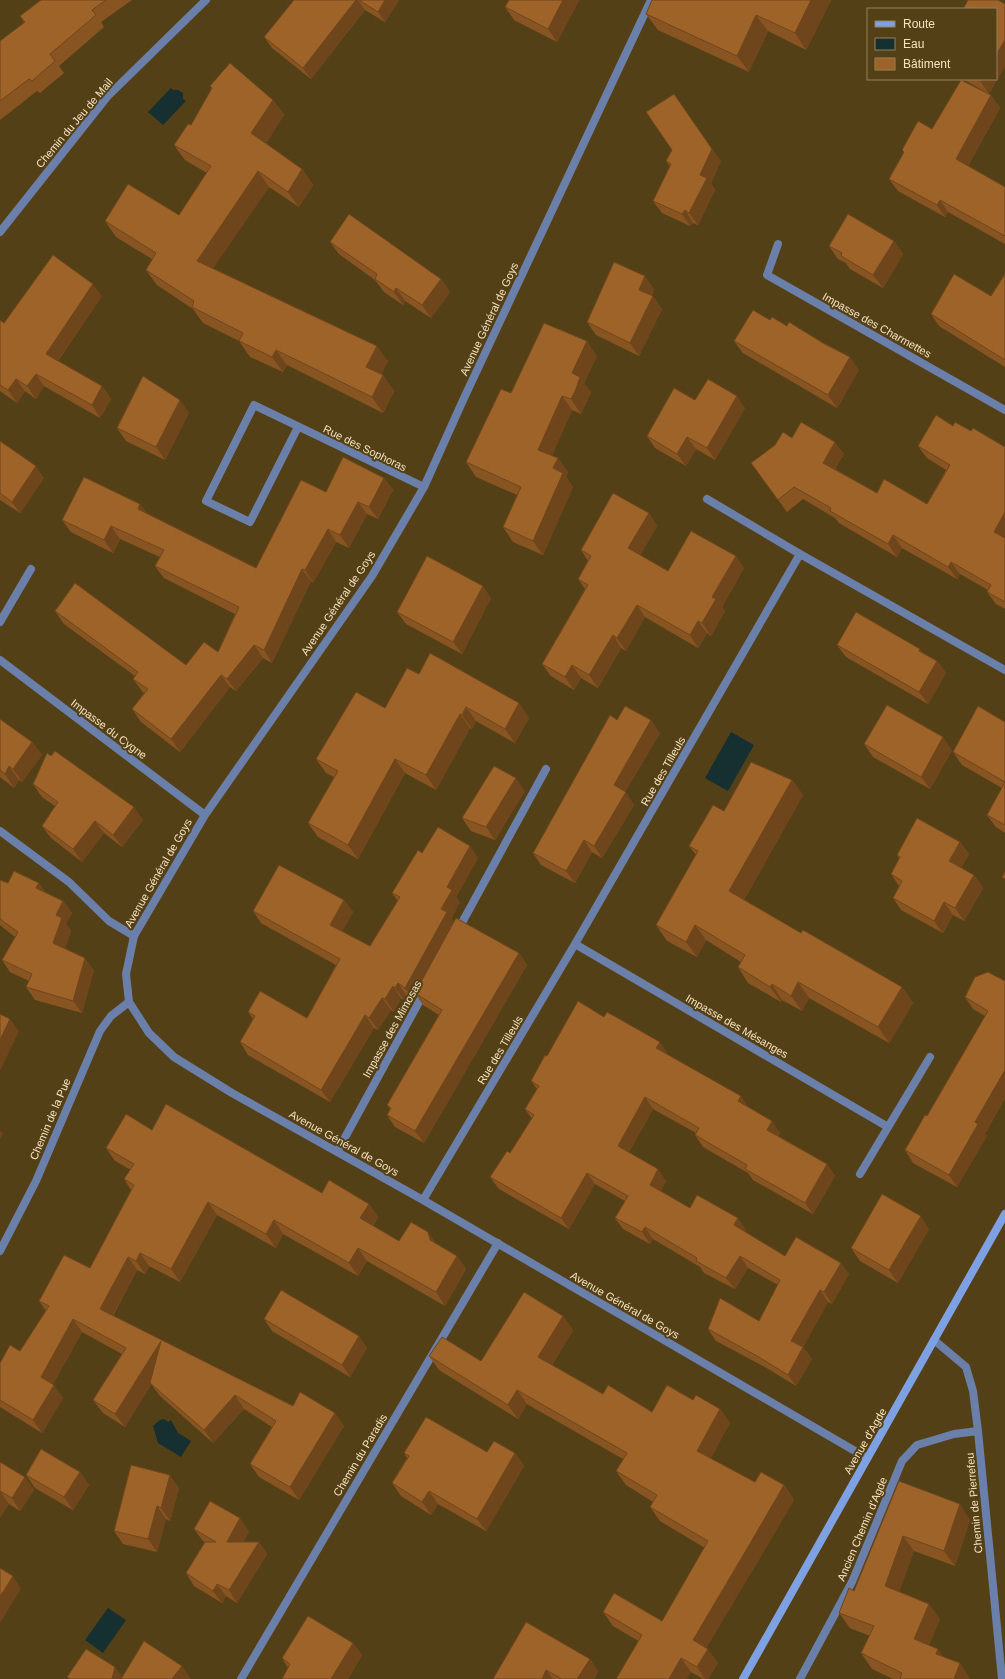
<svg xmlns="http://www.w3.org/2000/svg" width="1005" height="1679" viewBox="0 0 1005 1679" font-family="Arial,sans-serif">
  <rect width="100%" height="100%" fill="#544017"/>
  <path fill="#162f31" d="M171 88 173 90H178L183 93V99L186 101 163 125 148 112Z
    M731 732 754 745 728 791 705 778Z
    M164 1419 168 1422 171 1420 178 1433 191 1441 181 1457 158 1443 153 1426 160 1420Z
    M108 1608 126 1620 103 1653 85 1640Z"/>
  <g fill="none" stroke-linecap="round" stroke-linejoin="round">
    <path stroke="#6a80aa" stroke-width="8" d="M0 831 69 882 109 921 134 936"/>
    <path stroke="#6a80aa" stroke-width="8" d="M651 0 464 398 424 487 372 576 205 815 134 936 126 974 129 1002 149 1033 174 1057 232 1093 423 1200 867 1458
      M0 232 107 97 206 0
      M778 244 767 275 1005 410
      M298 427 250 522 206 501 254 405 424 487
      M707 499 800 554
      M0 622 31 569
      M0 660 205 815
      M458 930 546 769
      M575 944 888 1127
      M337 1152 425 991
      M860 1174 930 1057
      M423 1200 575 944 800 554 1005 670
      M0 1251 36 1181 100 1031 111 1016 129 1002
      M934 1340 966 1367 973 1391 978 1431 1002 1679
      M241 1679 498 1243
      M800 1679 852 1582 902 1461 917 1445 954 1434 978 1431"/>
    <path stroke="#7ea1e3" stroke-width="8" d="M743 1679 1005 1214"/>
  </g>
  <path fill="#852" d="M41 0H132L101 22 104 27 59 66 64 73 40 93 37 91 0 120V41L24 23 20 16Z
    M294 0H399L385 22 365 10 311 79 272 48 264 37Z
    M509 0H579L557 42 514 20 505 7Z
    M652 0H831L806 50 768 31 749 72 658 30 646 14Z
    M963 79H996L989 94Z
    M210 86 273 100 284 115 266 143 302 169 313 185 299 207 269 187 213 268 388 361 381 374 383 375 394 391 383 413 287 365 283 372 250 357 239 341 203 323 193 309 157 285 146 270 152 259 116 237 105 221 179 215 207 173 185 160 174 145 191 125 212 88Z
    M991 95 1000 108 968 166 1005 187V244L948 212 945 217 898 191 889 179 904 152 902 150 932 129Z
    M666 161H721L711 183 715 190 698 225 693 223 690 226 662 213 653 201 670 167Z
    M894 241 903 254 883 288 850 269 846 263 838 259 829 246Z
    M330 242 441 279 450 292 431 318 405 301 403 305 384 292 375 280 339 254Z
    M1005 274V367L939 326 931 314 991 296Z
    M654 289 652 295 662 309 639 356 596 335 587 322Z
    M102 296 58 361 102 386 111 399 100 418 44 386 36 399 25 391 17 403 0 391V320L4 323Z
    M734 341 859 370 837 408 743 353Z
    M597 356 584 383 591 392 581 414 572 410 552 455 568 472 566 477 573 487 543 555 513 542 503 527 517 495 476 477 466 462Z
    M695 400 745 408 715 460 696 449 686 466 655 448 647 436Z
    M189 413 165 460 126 441 117 428Z
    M953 426 971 431 1005 447V609L996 604 987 592 988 590 960 574 957 579 902 548 897 557 839 523 835 518 803 499 787 512 751 463 792 438 844 454 835 469 877 493 927 504 946 470 927 458 918 446Z
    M0 441 44 478 20 513 0 500Z
    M384 478 393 490 378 519 367 514 349 548 336 542 313 583 311 581 272 663 263 658 236 691 230 687 180 752 141 722 132 709 144 693 142 691 133 679 135 676 64 624 55 611 186 665 218 652 235 614 164 578 155 566 160 557 120 539 113 553 71 532 62 520 140 504 147 514 256 568 326 492Z
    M649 513 657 526 640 555 668 571 744 568 722 607 725 611 711 636 707 633 698 648 645 617 626 651 621 648 598 688 581 678 574 690 551 676 542 664 585 589 578 579 588 561 581 550Z
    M491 598 462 654 406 624 397 612Z
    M837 645 924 654 937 661 946 673 928 704 846 657Z
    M419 674 529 718 515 743 476 721 472 729 470 728 436 790 405 773 358 859 318 837 308 823 334 777 326 773 316 759 385 708Z
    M0 719 32 742 42 755 22 782 19 780 14 788 0 777Z
    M617 720 660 733 625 792 634 805 602 858 592 852 575 883 541 865 533 853Z
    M1005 722V833L996 827 987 815 1002 788 962 765 953 752Z
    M864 744 952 750 930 789 873 757Z
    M792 780 803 795 744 900 801 933 902 987 913 1003 889 1043 809 998 802 1011 782 1000 781 1002 748 983 738 967 741 962 706 940 697 957 667 941 656 925 696 855 689 846 724 811Z
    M33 784 143 820 122 847 104 833 82 862 51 838 42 826 55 806 42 797Z
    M525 791 495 840 471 831 462 818Z
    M960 842 969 854 961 868 974 875 983 888 964 921 953 915 943 933 901 910 893 898 899 886 891 874 899 859 897 855Z
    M422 853 478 858 456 897 460 902 451 919 454 922 519 953 527 965 424 1143 395 1127 387 1115 390 1109 387 1105 439 1015 423 1005 416 995 414 1000 406 995 404 1000 401 998 394 1012 391 1010 378 1030 374 1028 330 1102 248 1055 240 1042 253 1019 248 1012 307 1018 336 965 261 923 253 911 344 900 353 912 342 931 370 946 398 901 392 893Z
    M0 880 8 883 45 892 63 901 72 913 66 924 71 931 65 948 94 970 82 1013 35 1000 26 987 29 981 10 972 2 960 15 937 0 925Z
    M1005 981V1098L985 1134 987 1136 957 1187 913 1163 905 1150 927 1116 985 1016 973 1009 965 997Z
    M668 1054V1055L749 1108 780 1133 778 1136 827 1164 835 1176 813 1214 753 1180 748 1173 703 1147 695 1135 696 1133 653 1109 629 1152 666 1181 661 1191 690 1208 746 1230 745 1232 785 1256 849 1274 832 1304 828 1302 803 1347 812 1359 796 1386 765 1367 716 1341 708 1329 759 1321 778 1285 748 1268 735 1289 704 1273 700 1267 653 1239 650 1244 623 1229 615 1218 625 1201 595 1184 569 1229 499 1189 490 1177 510 1153 532 1119 525 1109 537 1089 531 1081 547 1056Z
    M152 1130 322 1193 369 1204 378 1217 373 1226 399 1241 437 1244 457 1256 466 1269 445 1306 367 1261 358 1276 283 1234 276 1248 217 1215 180 1282 149 1266 145 1274 137 1270 113 1316 293 1406 344 1426 299 1500 259 1477 250 1464 272 1427 244 1409 213 1443 160 1396 151 1384 125 1427 103 1413 93 1400 122 1354 82 1332 53 1384 63 1398 42 1433 0 1407V1363L20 1351 46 1311 39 1301 90 1268 131 1190 124 1179 131 1170 115 1161 106 1148Z
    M929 1229 898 1283 860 1261 851 1248Z
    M563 1316 573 1330 552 1365 603 1394 652 1412 693 1400 720 1409 730 1423 710 1459 755 1482 784 1485 794 1500 761 1556 706 1648 718 1663 708 1679H703L613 1626 603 1612 662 1621 705 1548 660 1521 650 1507 653 1502 626 1485 616 1471 623 1459 527 1404 518 1419 439 1370 429 1356 481 1361Z
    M264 1319 367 1348 350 1377 272 1331Z
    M487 1452 515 1453 524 1466 486 1531 438 1504 431 1515 401 1496 392 1483 407 1458 404 1453Z
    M0 1462 25 1477 34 1490 20 1511 9 1504 0 1517Z
    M80 1472 89 1485 73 1510 35 1488 26 1475Z
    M899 1481 970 1520 955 1566 914 1551 899 1591 940 1619 929 1645 970 1678V1679H893L872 1669 861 1653 870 1636 850 1628 839 1613 854 1591Z
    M179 1488 170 1521 166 1519 157 1552 123 1544 114 1531Z
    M194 1529 249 1531 243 1542H259L267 1554 237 1603 226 1596 222 1603 194 1586 186 1573 205 1542 203 1541Z
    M353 1643 362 1655 348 1679H282L288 1668 282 1658Z
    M590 1659 598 1672 594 1679H493Z"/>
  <path fill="#6f451c" d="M356 0H358L365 10 311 79 303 68Z
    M385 0H399L385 22 378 12Z
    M563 0H579L557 42 548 29Z
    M811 0H831L806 50 795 33Z
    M756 15 768 31 749 72 737 56Z
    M1005 40V67L989 94 981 82 982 79H996V55Z
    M991 95 1000 108 965 171 956 159Z
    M273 100 284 115 262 149 251 133Z
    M712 149 721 161 711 183 715 190 698 225 689 213 700 175Z
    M302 169 313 185 299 207 288 192Z
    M258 171 269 187 208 276 197 261Z
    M940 200 948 212 945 217 937 205Z
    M685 210 693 223 690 226 682 214Z
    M894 241 903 254 883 288 873 275Z
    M645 276 654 289 648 303 639 290Z
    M441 279 450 292 431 318 422 305Z
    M93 284 102 296 54 366 46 354Z
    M396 288 405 301 403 305 394 292Z
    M653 296 662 309 639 356 630 343Z
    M587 341 597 356 584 383 591 392 581 414 571 399 572 373Z
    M377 346 388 361 377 383 366 367Z
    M276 350 287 365 283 372 272 357Z
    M850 357 859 370 837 408 828 395Z
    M36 374 44 386 36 399 27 386Z
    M383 375 394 391 383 413 372 397Z
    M16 379 25 391 17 403 8 390Z
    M102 386 111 399 100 418 92 405Z
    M562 396 572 410 548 464 538 450Z
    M737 396 745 408 715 460 707 448Z
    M180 400 189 413 165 460 156 447Z
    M687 437 696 449 686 466 677 454Z
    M835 442 844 454 831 475 823 463Z
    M558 458 568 472 566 477 573 487 543 555 533 541 553 468Z
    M36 466 44 478 20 513 12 502Z
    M384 478 393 490 378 519 369 507Z
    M358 502 367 514 349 548 340 535Z
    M140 504 149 516 138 509Z
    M1005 512V540L994 532Z
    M649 513 657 526 637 561 628 548Z
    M111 526 120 539 113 553 104 540Z
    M328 529 336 542 313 583 305 570Z
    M893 535 902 548 897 557 888 544Z
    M736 556 744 568 722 607 725 611 711 636 702 623 712 597Z
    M951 562 960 574 957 579 948 567Z
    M302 569 311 581 272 663 264 650Z
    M483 586 491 598 462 654 453 642Z
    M637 605 645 617 626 651 617 638Z
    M698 621 707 633 698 648 690 635Z
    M613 635 621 648 598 688 589 675Z
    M254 645 263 658 236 691 227 679Z
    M920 649 929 661 919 651Z
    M937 661 946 673 928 704 919 692Z
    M572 665 581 678 574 690 565 677Z
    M221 675 230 687 180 752 171 739Z
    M519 703 529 718 515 743 505 729Z
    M466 707 476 721 472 729 462 715Z
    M460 714 470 728 436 790 426 775Z
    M651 720 660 733 622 797 614 785Z
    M943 737 952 750 930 789 921 777Z
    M32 742 42 755 22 782 13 769Z
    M395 759 405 773 358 859 348 845Z
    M9 766 19 780 14 788 5 774Z
    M516 778 525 791 495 840 486 827Z
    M792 780 803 795 740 907 729 891Z
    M626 792 634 805 602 858 594 846Z
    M134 807 143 820 122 847 113 835Z
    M95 821 104 833 82 862 73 849Z
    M584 840 592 852 575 883 566 871Z
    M960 842 969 854 957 874 949 861Z
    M470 846 478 858 456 897 460 902 451 919 455 924 415 993 416 995 414 1000 405 988 441 909 447 887Z
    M974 875 983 888 964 921 955 908Z
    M39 883 48 896 36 888Z
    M344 900 353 912 339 937 330 925Z
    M63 901 72 913 66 924 71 931 62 956 53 943 56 915Z
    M944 902 953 915 943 933 934 921Z
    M695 925 706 940 697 957 686 942Z
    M519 953 527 965 424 1143 415 1131Z
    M85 958 94 970 82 1013 73 1001Z
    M798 982 809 998 802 1011 791 996Z
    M398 983 406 995 404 1000 395 988Z
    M772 984 782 1000 781 1002 770 987Z
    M393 986 401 998 394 1012 385 999Z
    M902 987 913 1003 889 1043 878 1027Z
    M382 998 391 1010 378 1030 369 1018Z
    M365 1015 374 1028 330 1102 321 1090Z
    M10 1019 19 1031 0 1071V1040Z
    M660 1042 668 1054 665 1060 656 1048Z
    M1005 1070V1098L985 1134 987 1136 957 1187 949 1175 975 1122Z
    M741 1096 749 1108 738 1101Z
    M645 1097 653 1109 626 1157 618 1146Z
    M772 1121 780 1133 775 1141 767 1130Z
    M0 1130 3 1134 0 1139Z
    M827 1164 835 1176 813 1214 805 1203Z
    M658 1169 666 1181 658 1197 650 1185Z
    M587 1173 595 1184 569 1229 561 1218Z
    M208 1202 217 1215 180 1282 171 1269Z
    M369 1204 378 1217 369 1231 360 1218Z
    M921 1216 929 1229 898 1283 889 1270Z
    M738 1218 746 1230 742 1237 734 1225Z
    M274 1220 283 1234 276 1248 266 1234Z
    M645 1227 653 1239 650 1244 642 1232Z
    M428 1232 437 1245 430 1240Z
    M358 1248 367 1261 358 1276 349 1263Z
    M140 1253 149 1266 145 1274 136 1261Z
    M457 1256 466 1269 445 1306 436 1292Z
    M740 1256 748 1268 735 1289 726 1278Z
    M128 1257 137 1270 109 1322 100 1309Z
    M841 1263 849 1274 832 1304 824 1292Z
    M820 1290 828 1302 800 1352 791 1341Z
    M563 1316 573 1330 548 1371 538 1357Z
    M73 1319 82 1332 50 1390 41 1377Z
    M359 1336 367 1348 350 1377 342 1365Z
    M161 1341 170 1355 125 1427 115 1414Z
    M803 1347 812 1359 796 1386 788 1375Z
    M54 1385 63 1398 42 1433 33 1420Z
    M517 1390 527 1404 518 1419 508 1405Z
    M235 1395 244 1409 213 1443 204 1430Z
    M720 1409 730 1423 707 1466 697 1451Z
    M335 1413 344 1426 299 1500 290 1487Z
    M515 1453 524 1466 486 1531 477 1519Z
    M80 1472 89 1485 73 1510 64 1497Z
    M170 1475 179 1488 170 1521 161 1508Z
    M25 1477 34 1490 20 1511 12 1498Z
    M784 1485 794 1500 761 1556 703 1654 693 1640Z
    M0 1491 9 1504 0 1517Z
    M429 1491 438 1504 431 1515 422 1502Z
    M960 1504 970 1520 955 1566 944 1551Z
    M157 1506 166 1519 157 1552 148 1539Z
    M240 1518 249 1531 235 1554 227 1542Z
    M903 1536 914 1551 896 1601 885 1586Z
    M259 1542 267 1554 237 1603 229 1590Z
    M13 1576 21 1589 0 1623V1597Z
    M217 1584 226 1596 222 1603 213 1591Z
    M929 1604 940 1619 925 1655 914 1639Z
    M353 1643 362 1655 348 1679H331Z
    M708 1649 718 1663 708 1679H705L697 1667Z
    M938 1649 949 1664 936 1654Z
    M681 1658 691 1672 687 1679H669Z
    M590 1659 598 1672 594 1679H577Z
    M960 1663 970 1678V1679H954Z
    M182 1666 191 1679H172Z
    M115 1667 124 1679H112Z
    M546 1670 553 1679H542Z"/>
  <path fill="#9e6328" stroke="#6f451c" d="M41 0H106L92 10 96 15 50 54 55 61 32 81 29 79 0 101V41L25 22 20 16Z
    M294 0H356L303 68 264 37Z
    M359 0H385L378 12Z
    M509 0H563L548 29 505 7Z
    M652 0H811L795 33 756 15 737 56 646 14Z
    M968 0H998L1005 4V40L996 55V9H963Z
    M230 63 273 100 251 133 302 169 288 192 258 171 197 261 377 346 366 367 383 375 372 397 276 350 272 357 239 341 243 333 192 307 194 301 146 270 156 253 105 221 128 184 179 215 211 166 174 145 188 124 191 125 212 88 210 86Z
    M976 79H982L981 82Z
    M961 80 991 95 956 159 1005 187V236L940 200 937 205 889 179 904 152 902 150 918 121 932 129Z
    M674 94 712 149 700 175 707 178 689 213 685 210 682 214 653 201 671 164 666 161 672 150 646 112Z
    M349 214 441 279 422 305 396 288 394 292 375 279 377 274 330 242Z
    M848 214 894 241 873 275 841 256 842 253 829 246Z
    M53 255 93 284 46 354 102 386 92 405 36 374 27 386 16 379 8 390 0 385V320L4 323Z
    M614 262 645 276 639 290 653 296 630 343 587 322Z
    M954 274 991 296 1005 274V360L931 314Z
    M753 310 770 320 772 317 787 326 789 322 823 343 850 357 828 395 734 341Z
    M544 323 587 341 572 373 580 377 576 389 571 399 562 396 538 450 558 458 553 468 563 473 533 541 503 527 521 487 466 462 501 389 511 393Z
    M143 376 180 400 156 447 117 428Z
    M708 379 737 396 707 448 687 437 677 454 647 436 674 388 695 400Z
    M936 415 953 426 955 422 971 431 973 428 1005 447V512L994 532 1005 538V602L987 592 991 585 951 562 948 567 893 535 888 544 830 511 831 508 794 487 778 500 751 463 775 445 783 432 792 438 801 422 835 442 823 463 877 493 884 479 927 504 950 465 918 446Z
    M0 441 36 466 12 502 0 493Z
    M343 457 384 478 369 507 358 502 340 535 328 529 305 570 302 569 264 650 254 645 227 679 221 675 171 739 132 709 148 689 133 679 138 672 55 611 75 583 186 665 204 642 218 652 239 607 155 566 164 550 111 526 104 540 62 520 84 477 140 504 138 509 256 568 301 480 326 492Z
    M613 493 649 513 628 548 668 571 691 531 736 556 712 597 716 599 702 623 698 621 690 635 637 605 617 638 613 635 589 675 572 665 565 677 542 664 588 585 578 579 591 556 581 550Z
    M427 556 483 586 453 642 397 612Z
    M856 612 920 649 919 651 937 661 919 692 837 645Z
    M430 653 519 703 505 729 466 707 462 715 460 714 426 775 395 759 348 845 308 823 338 771 316 759 356 692 385 708 407 668 419 674Z
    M887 705 943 737 921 777 864 744Z
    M625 706 651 720 614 785 626 792 594 846 584 840 566 871 533 853 610 715 617 720Z
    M978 706 1005 722V825L987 815 1005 782 953 752Z
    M0 719 32 742 13 769 9 766 5 774 0 770Z
    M55 751 134 807 113 835 95 821 73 849 42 826 58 802 33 784 47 753 51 756Z
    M751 762 792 780 729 891 801 933 803 930 902 987 878 1027 798 982 791 996 772 984 770 987 738 967 745 955 695 925 686 942 656 925 698 851 689 846 713 805 724 811Z
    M494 766 516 778 486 827 462 818Z
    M917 818 960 842 949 861 974 875 955 908 944 902 934 921 893 898 902 881 891 874 900 857 897 855Z
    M438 827 470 846 447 887 452 890 441 909 447 912 405 988 398 983 395 988 393 986 385 999 382 998 369 1018 365 1015 321 1090 240 1042 255 1016 248 1012 260 991 307 1018 340 959 253 911 279 865 344 900 330 925 370 946 400 897 392 893 418 850 422 853Z
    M14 871 39 883 36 888 63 901 56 915 62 918 53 943 85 958 73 1001 26 987 32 974 2 960 18 932 0 919V880L8 883Z
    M1005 872V879L1002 877Z
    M456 918 519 953 415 1131 387 1115 391 1108 387 1105 442 1010 415 993Z
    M988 972 1005 981V1070L975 1122 978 1124 949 1175 905 1150 925 1115 927 1116 988 1011 965 997 975 977Z
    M578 1001 604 1017 607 1012 660 1042 656 1048 741 1096 738 1101 772 1121 767 1130 827 1164 805 1203 745 1169 747 1165 695 1135 699 1128 645 1097 618 1146 658 1169 650 1185 690 1208 697 1195 738 1218 734 1225 785 1256 796 1237 841 1263 824 1292 820 1290 791 1341 803 1347 788 1375 757 1356 708 1329 720 1298 759 1321 780 1280 740 1256 726 1278 696 1261 697 1258 645 1227 642 1232 615 1218 628 1196 587 1173 561 1218 490 1177 507 1151 510 1153 534 1115 525 1109 539 1086 531 1081 545 1055 547 1056Z
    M0 1014 10 1019 0 1040Z
    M166 1104 322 1193 329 1180 369 1204 360 1218 399 1241 411 1222 428 1232 430 1240 457 1256 436 1292 358 1248 349 1263 274 1220 266 1234 208 1202 171 1269 140 1253 136 1261 128 1257 100 1309 293 1406 300 1392 335 1413 290 1487 250 1464 276 1421 235 1395 204 1430 150 1383 161 1341 115 1414 93 1400 126 1348 73 1319 41 1377 54 1385 33 1420 0 1400V1363L10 1345 20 1351 49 1306 39 1301 64 1255 90 1268 134 1185 124 1179 134 1164 106 1148 126 1114 152 1130Z
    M882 1194 921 1216 889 1270 851 1248Z
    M281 1290 359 1336 342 1365 264 1319Z
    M524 1292 563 1316 538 1357 603 1394 608 1385 652 1412 667 1385 693 1400 696 1395 720 1409 697 1451 755 1482 761 1472 784 1485 751 1542 693 1640 708 1649 697 1667 681 1658 669 1679H616L642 1635 603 1612 614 1593 662 1621 708 1541 650 1507 657 1495 616 1471 627 1453 517 1390 508 1405 429 1356 442 1337 481 1361Z
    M426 1417 487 1452 494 1441 515 1453 477 1519 429 1491 422 1502 392 1483 409 1456 404 1453Z
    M41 1449 80 1472 64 1497 26 1475Z
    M0 1462 25 1477 12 1498 0 1491V1492Z
    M131 1465 170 1475 161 1508 157 1506 148 1539 114 1531Z
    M899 1481 960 1504 944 1551 903 1536 885 1586 929 1604 914 1639 938 1649 936 1654 960 1663 954 1679H900L902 1673 861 1653 874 1626 839 1613 849 1588 854 1591Z
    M210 1501 240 1518 227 1542H259L229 1590 217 1584 213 1591 186 1573 205 1542H216L194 1529Z
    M0 1568 13 1576 0 1597Z
    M308 1616 353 1643 331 1679H282L290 1664 282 1658Z
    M526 1622 590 1659 577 1679H562L546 1670 542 1679H493Z
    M144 1641 182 1666 172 1679H121Z
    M86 1649 115 1667 112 1679H70L67 1677Z"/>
  <g text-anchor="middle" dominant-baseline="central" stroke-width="4" stroke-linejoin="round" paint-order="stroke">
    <g font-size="11" fill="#f6e2be" stroke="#544017">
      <text transform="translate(74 123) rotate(-50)">Chemin du Jeu de Mail</text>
      <text transform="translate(489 319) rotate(-65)">Avenue Général de Goys</text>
      <text transform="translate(877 325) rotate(29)">Impasse des Charmettes</text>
      <text transform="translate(365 448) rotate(26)">Rue des Sophoras</text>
      <text transform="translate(338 603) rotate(-56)">Avenue Général de Goys</text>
      <text transform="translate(109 729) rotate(37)">Impasse du Cygne</text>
      <text transform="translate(663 771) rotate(-60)">Rue des Tilleuls</text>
      <text transform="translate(158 873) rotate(-60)">Avenue Général de Goys</text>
      <text transform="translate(737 1026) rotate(30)">Impasse des Mésanges</text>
      <text transform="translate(392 1029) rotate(-61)">Impasse des Mimosas</text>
      <text transform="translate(500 1050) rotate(-59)">Rue des Tilleuls</text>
      <text transform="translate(50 1119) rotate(-67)">Chemin de la Pue</text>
      <text transform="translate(344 1143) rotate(29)">Avenue Général de Goys</text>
      <text transform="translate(625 1305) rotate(30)">Avenue Général de Goys</text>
      <text transform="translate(865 1441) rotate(-60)">Avenue d'Agde</text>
      <text transform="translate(360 1455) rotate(-59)">Chemin du Paradis</text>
      <text transform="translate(974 1503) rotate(-95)">Chemin de Pierrefeu</text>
      <text transform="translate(862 1529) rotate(-67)">Ancien Chemin d'Agde</text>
    </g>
  </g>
  <rect x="867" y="8" width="130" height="72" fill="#544017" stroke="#95815a"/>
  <rect x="875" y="21" width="20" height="6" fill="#7ea1e3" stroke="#95815a"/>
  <text x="903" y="28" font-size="12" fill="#f6e2be">Route</text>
  <rect x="875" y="38" width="20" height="12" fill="#162f31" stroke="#95815a"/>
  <text x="903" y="48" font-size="12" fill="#f6e2be">Eau</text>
  <rect x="875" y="58" width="20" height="12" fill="#9e6328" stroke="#95815a"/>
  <text x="903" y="68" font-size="12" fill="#f6e2be">Bâtiment</text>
</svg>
